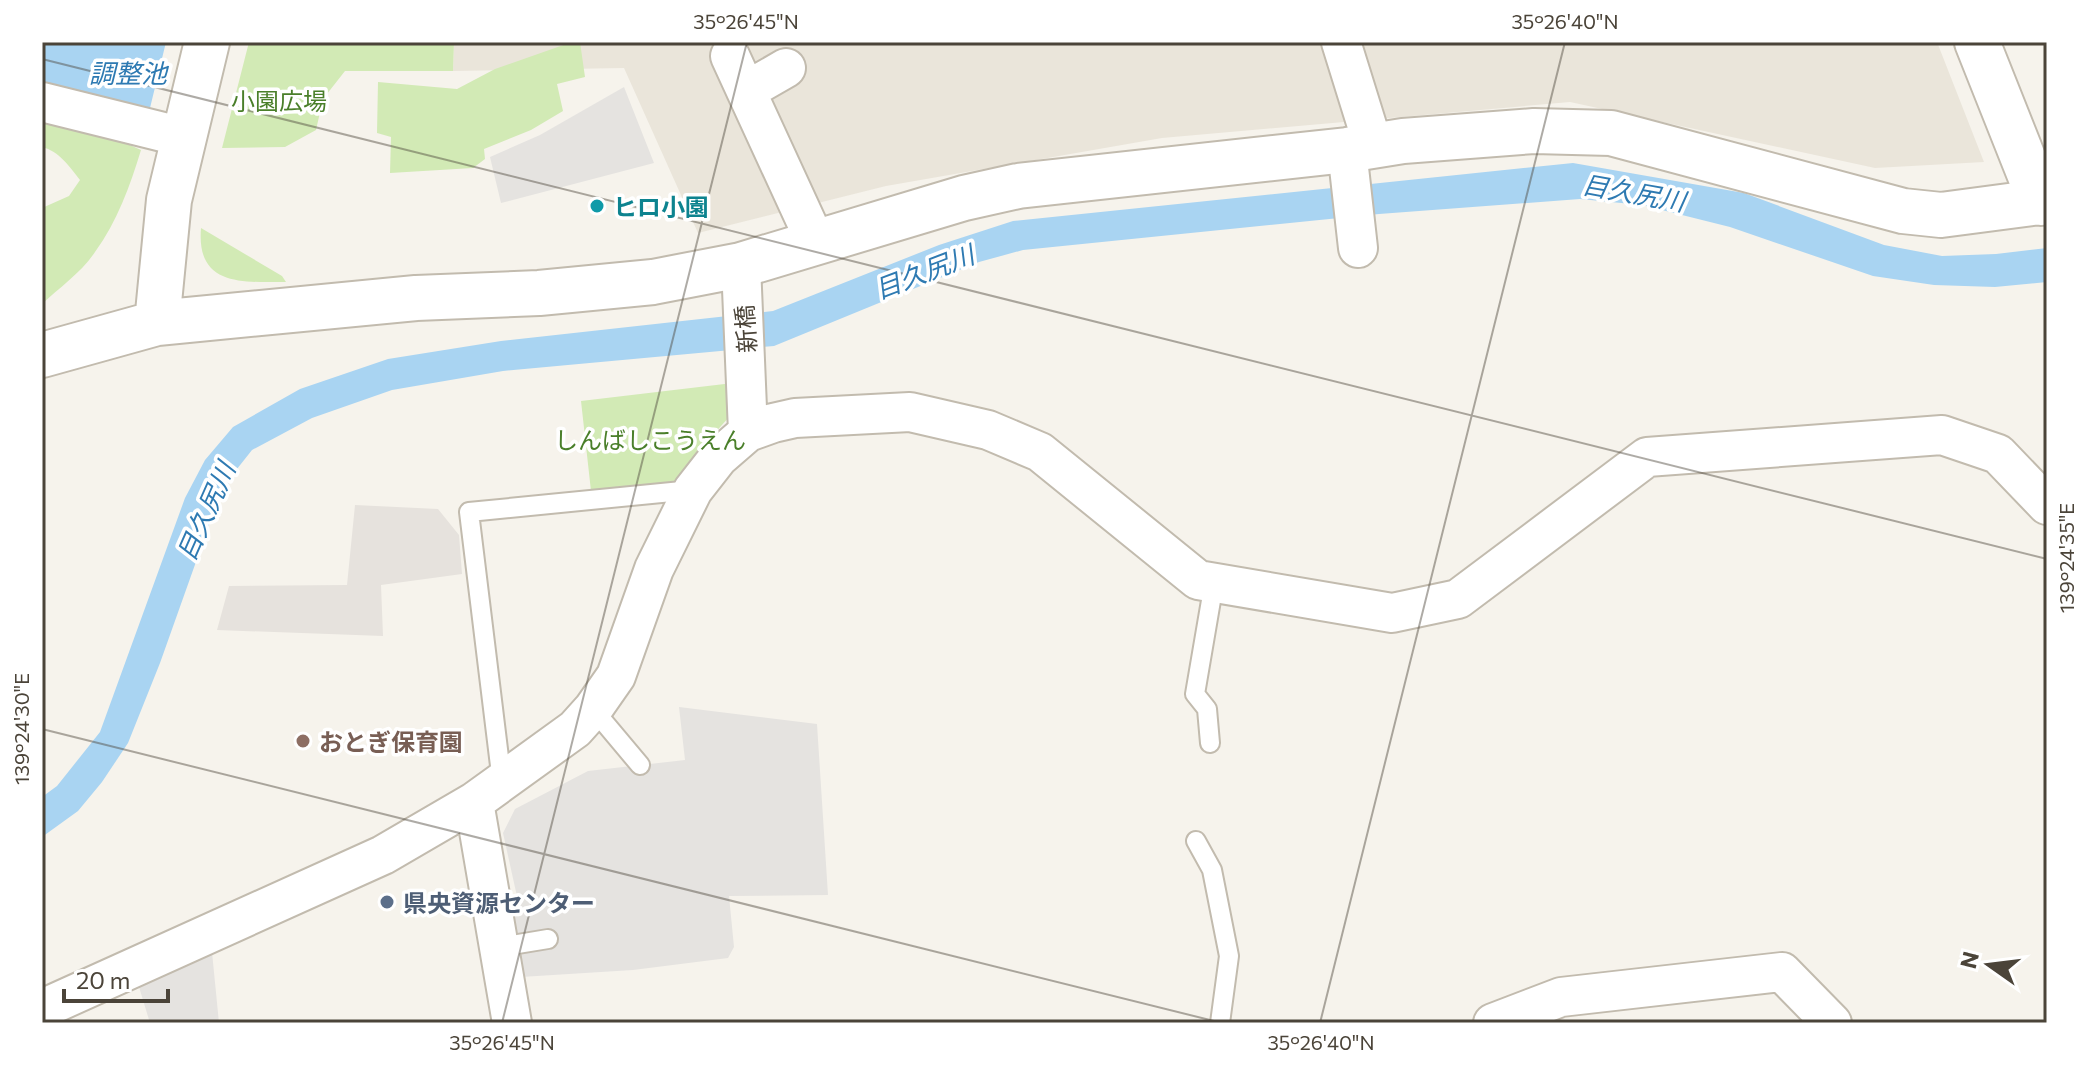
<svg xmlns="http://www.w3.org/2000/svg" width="2089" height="1065" viewBox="0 0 2089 1065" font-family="Commissioner,'Noto Sans JP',sans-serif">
  <rect width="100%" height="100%" fill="#f6f3ec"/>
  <path fill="#eae5da" d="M454 42H1937L1984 162 1875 168 1570 102 1162 138 886 186 698 233 624 68 453 71Z"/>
  <path fill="#e6e2dd" d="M355 505 438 509 459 535 462 574 381 585 383 636 217 630 229 586 347 585Z"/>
  <path fill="#d2eab5" d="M249 42H454L453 71H345L323 99 316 130 285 147 222 148Z
    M572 42H580L585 77 557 84 563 111 531 130 484 149 485 159 473 168 390 173 391 137 377 133 378 82 457 89 495 69Z
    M42 118 112 137 141 150C130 186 117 222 95 252 82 272 59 288 42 304V208L69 196 80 180C70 167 59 151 42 147Z
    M201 228 282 276 286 282C243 282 196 287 201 228Z
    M733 383 730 416 695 455 676 483 591 491 581 401Z"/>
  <path fill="#e5e3e0" d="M624 87 654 163 501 203 490 157 540 135Z
    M679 707 817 724 828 895 729 896 734 947 728 958 633 970 521 977 509 919 520 910 503 833 515 809 588 771 685 760Z
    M212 952 219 1023H150L139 987Z"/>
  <path fill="#a9d4f2" d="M42 42H166L150 108 42 83Z
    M1573 163 1744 193 1884 245 1942 256 1996 254 2047 248V282L1995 287 1934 285 1873 276 1730 227 1642 205 1580 199 1379 214 1023 250 979 262 774 346 503 371 392 390 312 418 252 450 233 474 213 514 160 663 128 743 102 782 78 811 42 837V797L57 786 100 732 185 498 205 460 233 427 300 389 388 359 501 341 773 311 939 245 1013 221Z"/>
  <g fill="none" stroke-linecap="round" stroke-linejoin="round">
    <defs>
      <path id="service" d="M593 709 640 765
        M1210 743 1207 709 1195 694 1214 583
        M502 782 469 512 692 490
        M1196 841 1212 870 1229 956 1220 1023
        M499 947 548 939"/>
      <path id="minor" d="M1341 42 1373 145
        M730 56 816 243
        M746 91 786 68
        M42 102 183 137
        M1347 150 1358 248
        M741 265 748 432
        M474 802 512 1023
        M42 1009 383 855 474 802 575 729 593 709 616 676 654 569 693 490 718 458 748 432 773 423 795 418 910 412 988 430 1040 452 1198 580 1392 613 1458 599 1647 457 1942 435 1998 454 2047 505
        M1493 1023 1561 997 1782 972 1832 1023"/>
      <path id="tertiary" d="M1977 42 2041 203
        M157 323 169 200 207 42
        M42 355 157 323 416 298 539 293 653 282 741 265 964 198 1018 186 1347 150 1403 141 1534 131 1611 133 1903 211 1941 215 2047 201"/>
    </defs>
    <use href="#service" stroke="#c2bbae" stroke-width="22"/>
    <use href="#minor" stroke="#c2bbae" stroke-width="42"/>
    <use href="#tertiary" stroke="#c2bbae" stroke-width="48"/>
    <use href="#service" stroke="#fff" stroke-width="18"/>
    <use href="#minor" stroke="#fff" stroke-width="38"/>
    <use href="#tertiary" stroke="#fff" stroke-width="44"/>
  </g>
  <path fill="none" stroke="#4b4439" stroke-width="2" stroke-opacity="0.45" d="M42 59 2047 559M42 729 1222 1023M502 1023 747 42M1320 1023 1565 42"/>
  <circle fill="#0f9aa8" stroke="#fff" stroke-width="3" cx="597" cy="206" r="8"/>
  <circle fill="#8d6e63" stroke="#fff" stroke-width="3" cx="303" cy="741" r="8"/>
  <circle fill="#5c6f8a" stroke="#fff" stroke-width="3" cx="387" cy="902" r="8"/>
  <g text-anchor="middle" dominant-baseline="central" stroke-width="7" stroke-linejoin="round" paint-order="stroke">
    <g font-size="24" fill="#4a7f2a" stroke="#fff">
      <text x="279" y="100">小園広場</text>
      <text x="650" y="439">しんばしこうえん</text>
    </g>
    <g font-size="24" font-weight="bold" fill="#0d838f" stroke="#fff" text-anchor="start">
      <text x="613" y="206">ヒロ小園</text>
    </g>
    <g font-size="24" fill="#4b4439" stroke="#fff">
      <text transform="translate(745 329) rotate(-94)">新橋</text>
    </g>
    <g font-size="24" font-weight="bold" fill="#785e54" stroke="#fff" text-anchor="start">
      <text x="319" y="741">おとぎ保育園</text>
    </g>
    <g font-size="24" font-weight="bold" fill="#4e5e75" stroke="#fff" text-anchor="start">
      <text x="403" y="902">県央資源センター</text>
    </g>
    <g font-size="26" font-style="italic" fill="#2e7ab2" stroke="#fff">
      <text x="128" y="72">調整池</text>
      <text transform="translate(1634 192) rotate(10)">目久尻川</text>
      <text transform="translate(924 271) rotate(-21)">目久尻川</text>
      <text transform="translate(205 511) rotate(-66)">目久尻川</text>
    </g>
  </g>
  <rect width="2089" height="1065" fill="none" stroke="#ffffff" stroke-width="88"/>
  <g transform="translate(1989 965) rotate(284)" stroke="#ffffff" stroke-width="6" paint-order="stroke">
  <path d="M0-6L14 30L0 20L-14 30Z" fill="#4b4439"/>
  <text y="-12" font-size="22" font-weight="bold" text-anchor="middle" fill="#4b4439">N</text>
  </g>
  <path d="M64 989v12h104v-12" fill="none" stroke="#4b4439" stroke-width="4"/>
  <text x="76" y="989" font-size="24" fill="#4b4439" stroke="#ffffff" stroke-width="6" paint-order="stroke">20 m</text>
  <rect x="44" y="44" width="2001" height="977" fill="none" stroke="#4b4439" stroke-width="3"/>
  <g font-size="20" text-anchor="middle" fill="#4b4439">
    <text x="746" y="29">35°26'45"N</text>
    <text x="1565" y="29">35°26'40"N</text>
    <text transform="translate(2067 558) rotate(-90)" y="7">139°24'35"E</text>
    <text transform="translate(22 729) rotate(-90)" y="7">139°24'30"E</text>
    <text x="502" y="1050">35°26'45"N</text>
    <text x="1321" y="1050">35°26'40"N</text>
  </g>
</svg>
